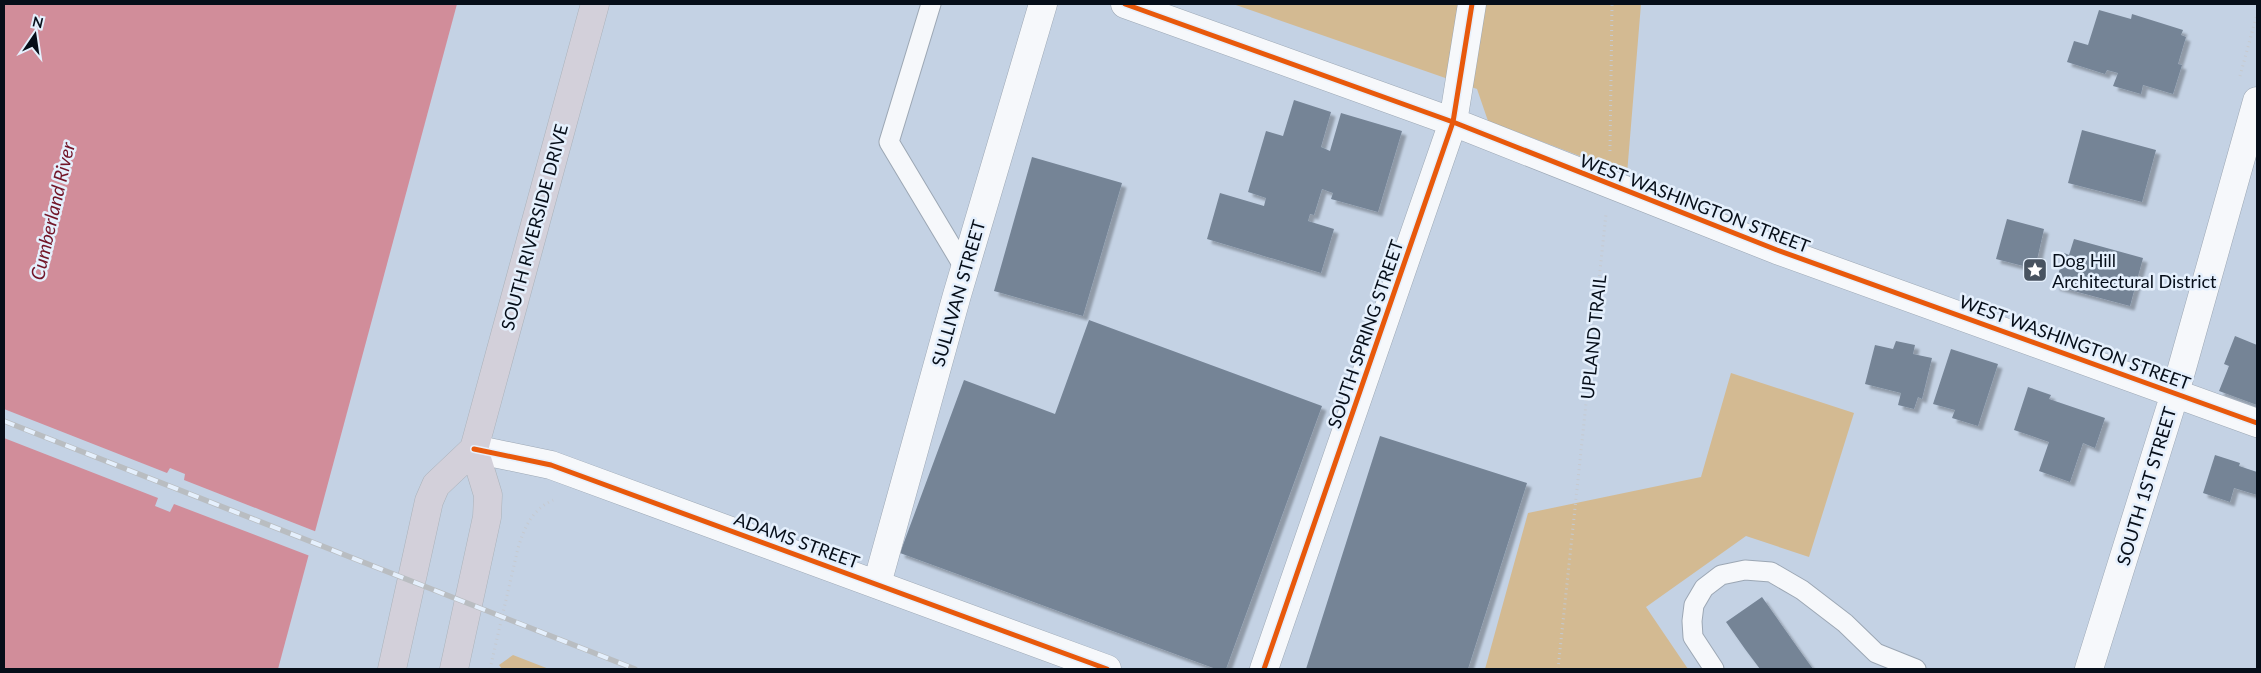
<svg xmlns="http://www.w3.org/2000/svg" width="2261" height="673" viewBox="0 0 2261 673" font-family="Lato,sans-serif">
  <defs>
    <filter id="shadow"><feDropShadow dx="4.5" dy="4.5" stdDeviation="1" flood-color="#0004"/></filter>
  </defs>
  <rect width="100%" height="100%" fill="#c4d2e4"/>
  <path fill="#d3ba92" d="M1233 4H1641L1627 174 1488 121 1477 89Z
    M1731 373 1854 413 1809 557 1746 536 1646 607 1688 669H1485L1528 513 1701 477Z
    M513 655 549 669H502L499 665Z"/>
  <path fill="#d18d9a" d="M4 4H457L278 669H4Z"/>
  <path fill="#c4d2e4" d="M4 409 167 473 170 468 185 474 184 480 317 532 310 556 174 504 170 512 155 506 158 498 4 438Z"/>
  <path fill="#758496" filter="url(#shadow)" d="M2099 10 2131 19 2132 14 2183 30 2181 35 2186 37 2178 64 2182 65 2173 94 2143 85 2141 94 2113 86 2118 73 2107 70 2105 74 2067 62 2074 41 2088 45Z
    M1294 100 1331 112 1321 147 1330 151 1341 113 1402 131 1378 212 1331 199 1333 193 1322 189 1314 215 1310 214 1308 221 1334 229 1321 273 1207 239 1220 193 1264 206 1266 198 1248 192 1266 131 1283 136Z
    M2082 130 2156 150 2142 202 2068 183Z
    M1032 157 1122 183 1083 316 994 291Z
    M2007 219 2044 229 2035 269 1996 259Z
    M2074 239 2143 258 2130 306 2055 286 2064 253 2069 255Z
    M1089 320 1322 406 1226 669H1216L900 553 964 380 1055 414Z
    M2235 336 2257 345V405L2219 391 2229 366 2224 364Z
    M1896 341 1915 345 1913 354 1932 358 1922 399 1918 397 1914 409 1898 405 1901 393 1865 384 1875 345 1893 349Z
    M1951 349 1998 364 1978 426 1952 418 1955 410 1933 404Z
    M2028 387 2051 395 2049 399 2105 418 2095 448 2083 443 2070 482 2039 471 2049 442 2014 430Z
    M1380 436 1527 483 1468 669H1306Z
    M2215 455 2240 463 2239 466 2257 472V495L2234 488 2230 502 2203 493Z
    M1762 597 1800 651 1813 669H1760L1745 649 1726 622Z"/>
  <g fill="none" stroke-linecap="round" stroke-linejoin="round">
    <defs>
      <path id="lane" d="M931 4 889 142 965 269
        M1714 669 1693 637 1692 621 1694 605 1704 588 1721 575 1745 570 1771 572 1802 590 1845 623 1876 653 1916 669"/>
      <path id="street" d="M1125 4 1453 122 1777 250 2257 423
        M474 449 551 465 1107 669
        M877 584 957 295 1043 4
        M1264 669 1453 122 1472 4
        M2089 669 2175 393 2257 101"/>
      <path id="highway" d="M392 669 429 501 436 485 474 449 595 4
        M454 669 487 517 488 495 474 449"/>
    </defs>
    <use href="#lane" stroke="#9ca7b4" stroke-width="21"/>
    <use href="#street" stroke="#9ca7b4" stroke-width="29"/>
    <use href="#highway" stroke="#aab2ba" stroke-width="29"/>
    <path stroke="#c6cad0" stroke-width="3" stroke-dasharray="1 4" stroke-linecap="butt" d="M2240 76 2257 14
      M1610 151 1612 4
      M490 669 518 548C525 526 532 510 553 500
      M1558 669 1606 214"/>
    <use href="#lane" stroke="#f6f8fb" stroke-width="19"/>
    <use href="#street" stroke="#f6f8fb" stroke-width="28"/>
    <use href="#highway" stroke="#d3d0da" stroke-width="28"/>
    <defs>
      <path id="rail" d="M4 421 635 669"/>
    </defs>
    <use href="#rail" stroke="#b9bdc1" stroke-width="5.5"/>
    <use href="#rail" stroke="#e5f0fd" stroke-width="4" stroke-dasharray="11" stroke-linecap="butt"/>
    <defs>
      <path id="cycleway" d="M1125 4 1453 122 1777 250 2257 423
        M474 449 551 465 1107 669
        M1264 669 1453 122 1472 4"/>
    </defs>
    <use href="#cycleway" stroke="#e5f0fd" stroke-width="8"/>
    <use href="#cycleway" stroke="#e8590c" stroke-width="5"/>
  </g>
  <defs>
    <symbol id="sight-square" viewBox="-11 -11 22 22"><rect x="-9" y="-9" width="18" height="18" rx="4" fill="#485360" stroke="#e5f0fd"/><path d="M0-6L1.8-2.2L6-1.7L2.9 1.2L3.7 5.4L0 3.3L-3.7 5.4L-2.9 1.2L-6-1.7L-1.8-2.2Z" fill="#fff"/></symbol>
  </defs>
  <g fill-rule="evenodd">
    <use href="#sight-square" x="2021" y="256" width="28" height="28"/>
  </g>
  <g text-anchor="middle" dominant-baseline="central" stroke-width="5" stroke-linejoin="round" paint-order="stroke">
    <g font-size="18" fill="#060e19" stroke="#e5f0fd">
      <text transform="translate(1695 203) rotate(21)">WEST WASHINGTON STREET</text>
      <text transform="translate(534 227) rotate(-75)">SOUTH RIVERSIDE DRIVE</text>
      <text transform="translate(958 293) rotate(-74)">SULLIVAN STREET</text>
      <text transform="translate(1365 334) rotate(-71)">SOUTH SPRING STREET</text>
      <text transform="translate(1593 337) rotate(-84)">UPLAND TRAIL</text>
      <text transform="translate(2075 342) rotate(20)">WEST WASHINGTON STREET</text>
      <text transform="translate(2146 486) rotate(-73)">SOUTH 1ST STREET</text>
      <text transform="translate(797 540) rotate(20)">ADAMS STREET</text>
    </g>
    <g font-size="18" fill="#060e19" stroke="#e5f0fd" text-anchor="start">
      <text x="2052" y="260">Dog Hill<tspan x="2052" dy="21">Architectural District</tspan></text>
    </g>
    <g font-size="19" font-style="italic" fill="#721528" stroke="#e5f0fd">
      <text transform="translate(52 211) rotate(-77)">Cumberland River</text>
    </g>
  </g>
  <rect width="2261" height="673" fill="none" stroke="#060e19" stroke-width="10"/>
  <g transform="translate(35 35) rotate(13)" stroke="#e5f0fd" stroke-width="4" paint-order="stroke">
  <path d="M0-4L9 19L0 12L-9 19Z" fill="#060e19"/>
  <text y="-8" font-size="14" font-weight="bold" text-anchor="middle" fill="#060e19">N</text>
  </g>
</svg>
